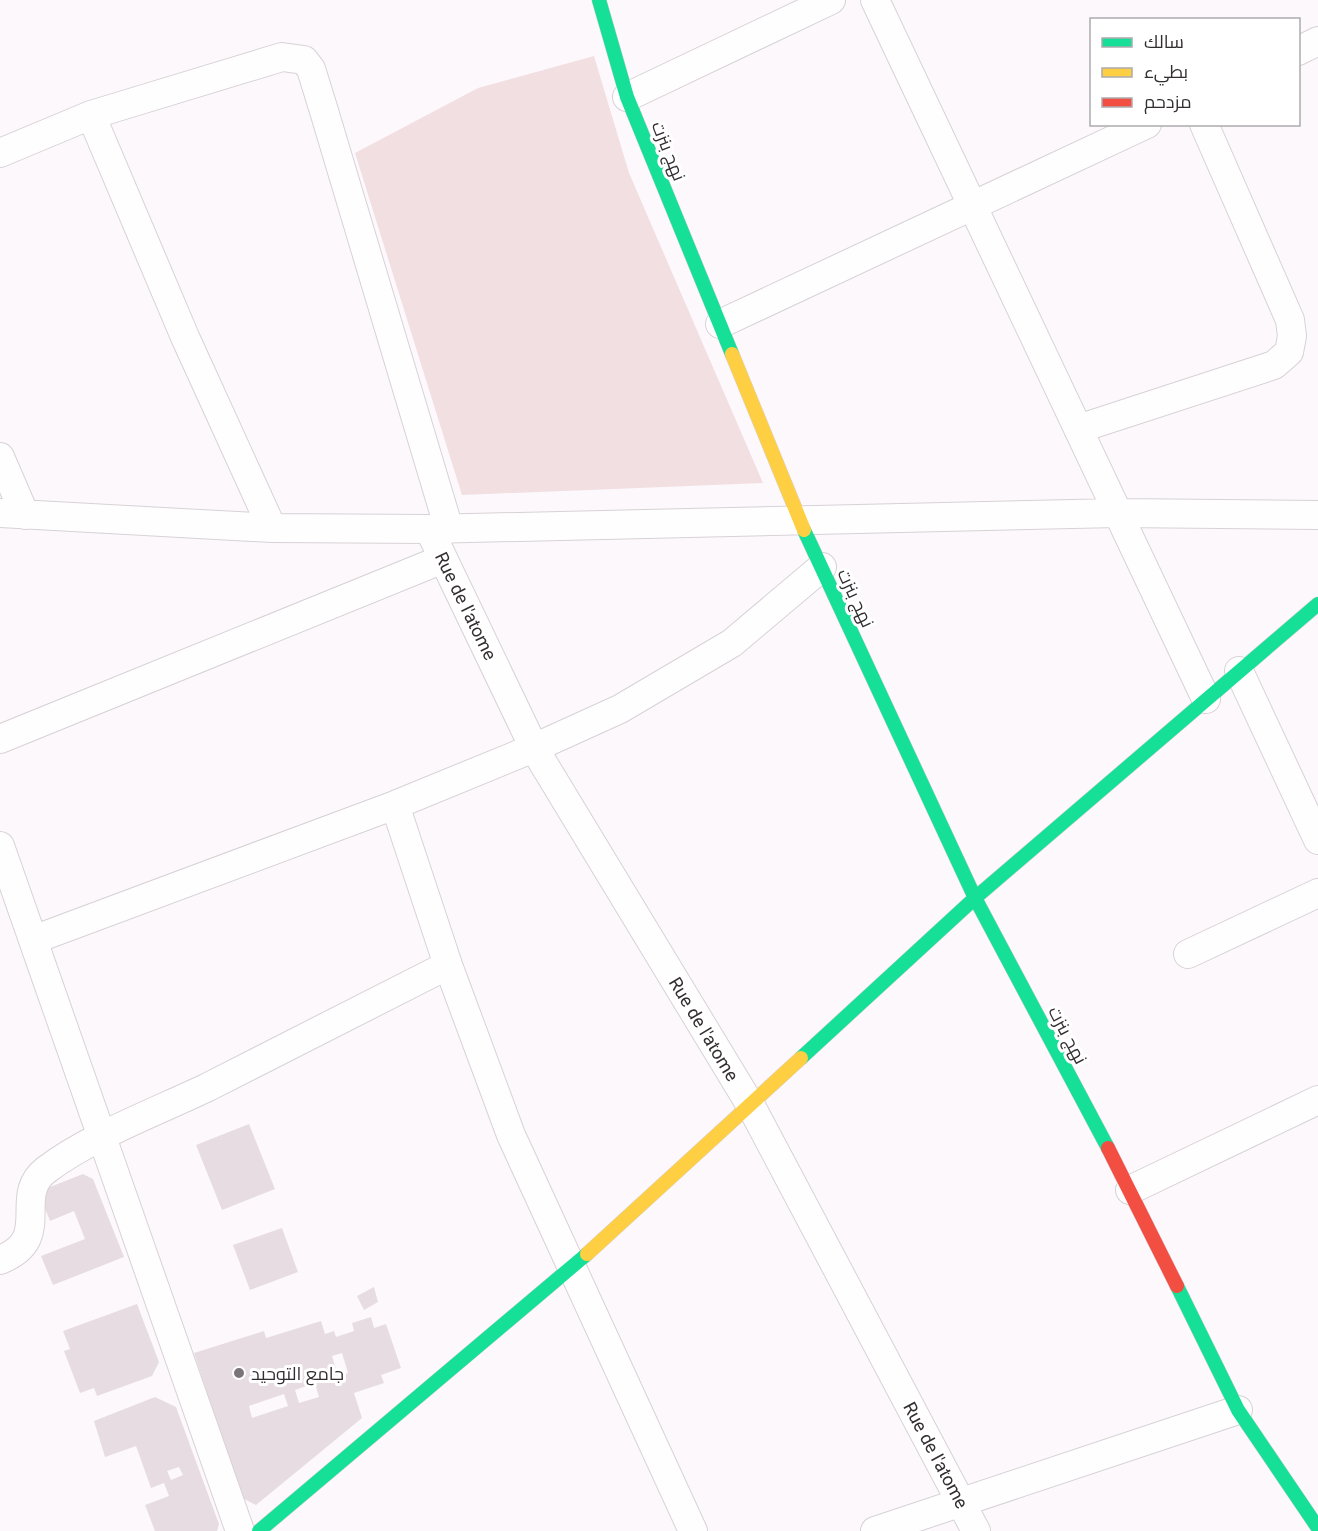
<svg xmlns="http://www.w3.org/2000/svg" width="1318" height="1531" viewBox="0 0 1318 1531" font-family="Roboto,Cairo,sans-serif">
  <rect width="100%" height="100%" fill="#fdf8fc"/>
  <path fill="#f2dfe2" d="M594 56 629 173 763 483 462 495 355 153 478 88Z"/>
  <path fill="#e6dce1" fill-rule="evenodd" d="M249 1124 275 1189 222 1210 196 1145Z
    M83 1174 93 1179 124 1257 53 1285 41 1256 85 1239 74 1211 50 1221 44 1206 45 1194 50 1187Z
    M282 1228 298 1272 250 1290 233 1245Z
    M374 1287 378 1302 364 1310 357 1296Z
    M137 1304 159 1362 152 1376 97 1396 94 1388 80 1393 64 1351 70 1349 63 1331Z
    M371 1317 374 1328 386 1324 401 1368 381 1375 384 1383 354 1393 362 1418 256 1505 242 1498 194 1353 264 1331 266 1338 321 1321 325 1334 334 1331 336 1337 354 1331 352 1323ZM342 1353 348 1373 338 1376 332 1356ZM315 1383 319 1397 299 1403 295 1390ZM284 1394 288 1406 252 1418 249 1406Z
    M155 1397 176 1407 219 1524 217 1531H155L145 1505 169 1496 164 1483 151 1488 136 1446 105 1457 94 1421ZM179 1467 183 1475 171 1480 167 1471Z"/>
  <g fill="none" stroke-linecap="round" stroke-linejoin="round">
    <defs>
      <path id="street" d="M875 0 1206 699
        M1298 51 1318 41
        M627 97 831 0
        M91 115 282 57 304 60 311 69 324 111 449 529
        M0 153 91 115 185 337 272 528
        M720 324 1147 124
        M1078 429 1274 365 1289 352 1292 336 1290 320 1204 124
        M0 457 25 515
        M0 513 272 528 429 529 1118 513 1318 515
        M429 529 534 748 751 1106 976 1531
        M1239 671 1318 840
        M0 739 443 559
        M395 805 448 965 511 1135 693 1531
        M0 846 240 1531
        M33 940 395 805 534 748 620 709 732 643 822 567
        M1188 954 1318 893
        M1130 1190 1318 1100
        M0 1260C55 1238 11 1197 46 1170 89 1137 158 1111 208 1087 288 1047 368 1006 448 965
        M875 1531 1238 1410"/>
      <path id="fast" d="M599 0 627 97 732 354
        M804 530 975 898 1108 1148
        M801 1058 975 898 1318 604
        M1177 1286 1238 1410 1318 1528
        M259 1531 587 1254"/>
      <path id="slow" d="M732 354 804 530
        M587 1254 801 1058"/>
      <path id="jam" d="M1108 1148 1177 1286"/>
    </defs>
    <use href="#street" stroke="#d7d2d6" stroke-width="30"/>
    <use href="#fast" stroke="#d7d2d6" stroke-width="15"/>
    <use href="#slow" stroke="#d7d2d6" stroke-width="15"/>
    <use href="#jam" stroke="#d7d2d6" stroke-width="15"/>
    <use href="#street" stroke="#fffeff" stroke-width="28"/>
    <use href="#fast" stroke="#16e098" stroke-width="14"/>
    <use href="#slow" stroke="#ffcf43" stroke-width="14"/>
    <use href="#jam" stroke="#f24e42" stroke-width="14"/>
  </g>
  <circle fill="#797578" stroke="#fff" stroke-width="2" cx="239" cy="1373" r="6"/>
  <g text-anchor="middle" dominant-baseline="central" stroke-width="6" stroke-linejoin="round" paint-order="stroke">
    <g font-size="18" fill="#322e31" stroke="#fff">
      <text transform="translate(669 151) rotate(68)">نهج بنزت</text>
      <text transform="translate(856 598) rotate(65)">نهج بنزت</text>
      <text transform="translate(466 606) rotate(64)">Rue de l'atome</text>
      <text transform="translate(704 1029) rotate(59)">Rue de l'atome</text>
      <text transform="translate(1068 1035) rotate(62)">نهج بنزت</text>
      <text transform="translate(936 1455) rotate(62)">Rue de l'atome</text>
    </g>
    <g font-size="18" fill="#322e31" stroke="#fff" text-anchor="start">
      <text x="251" y="1373">جامع التوحيد</text>
    </g>
  </g>
  <rect x="1090" y="18" width="210" height="108" fill="#ffffff" stroke="#adabad" stroke-width="1.5"/>
  <rect x="1102" y="38" width="30" height="9" fill="#16e098" stroke="#adabad" stroke-width="1.5"/>
  <text x="1144" y="48" font-size="18" fill="#322e31">سالك</text>
  <rect x="1102" y="68" width="30" height="9" fill="#ffcf43" stroke="#adabad" stroke-width="1.5"/>
  <text x="1144" y="78" font-size="18" fill="#322e31">بطيء</text>
  <rect x="1102" y="98" width="30" height="9" fill="#f24e42" stroke="#adabad" stroke-width="1.5"/>
  <text x="1144" y="108" font-size="18" fill="#322e31">مزدحم</text>
</svg>
